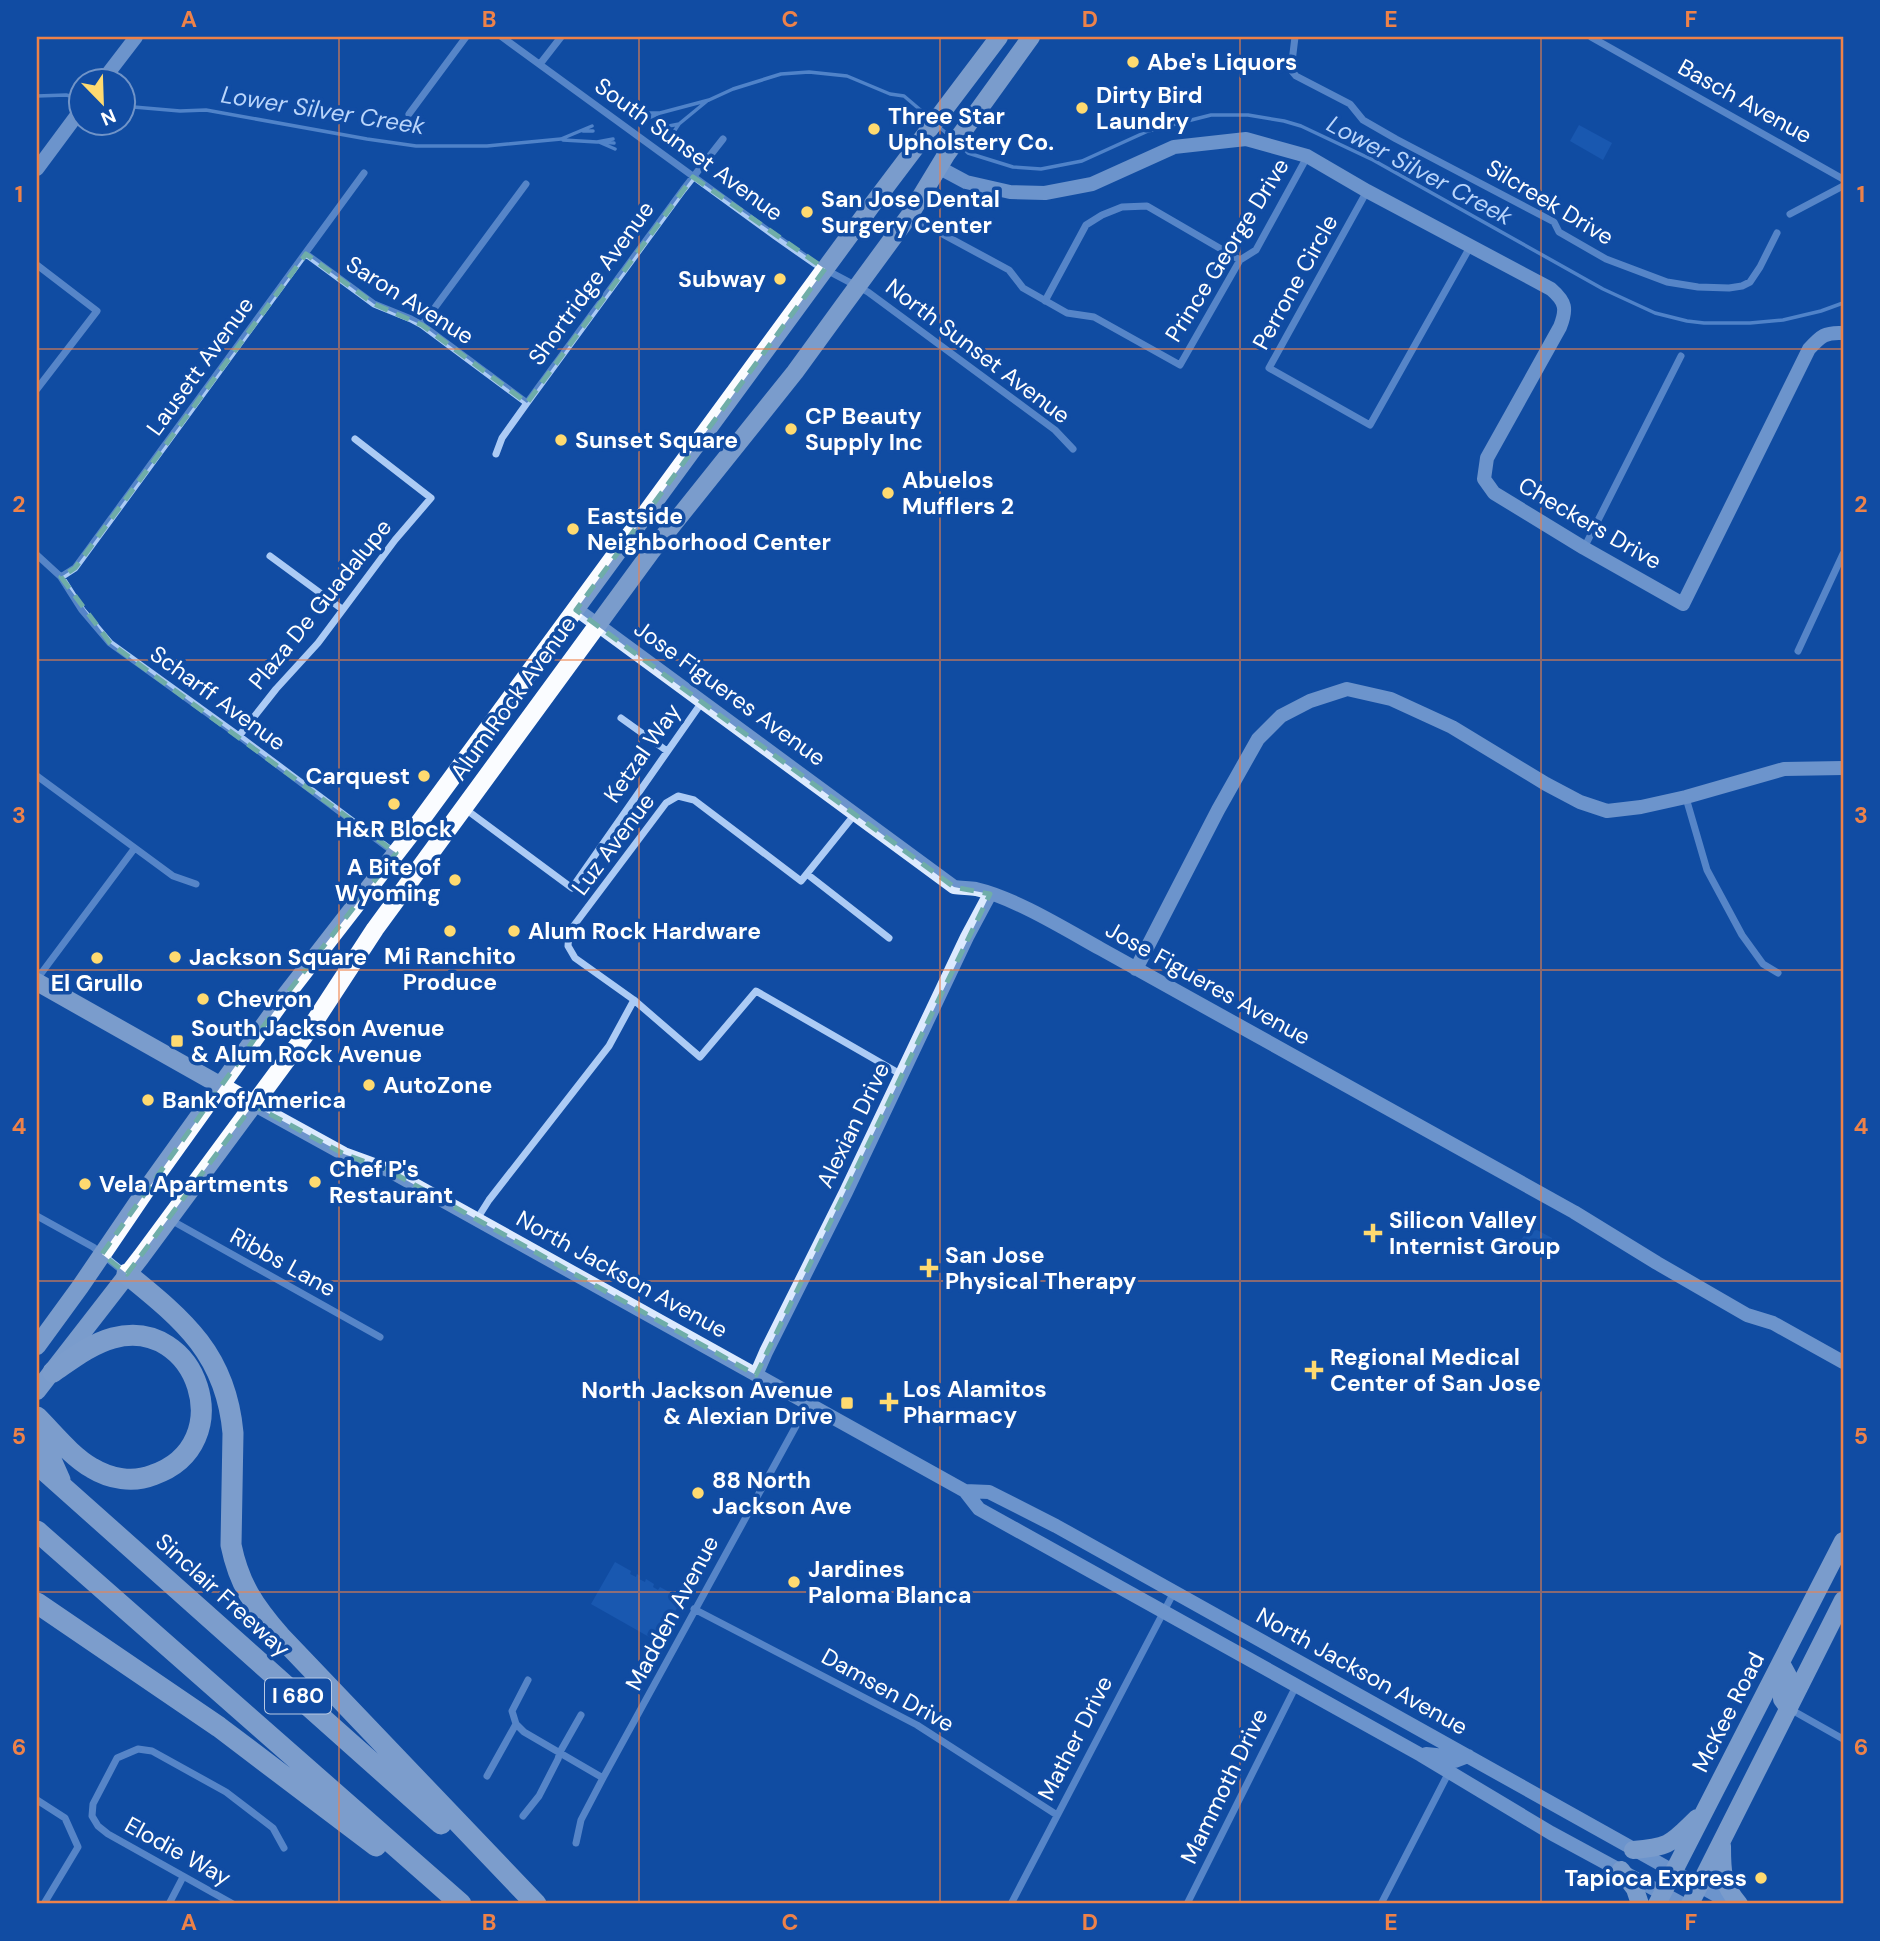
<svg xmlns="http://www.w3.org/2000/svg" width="1880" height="1941" viewBox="0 0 1880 1941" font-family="'DM Sans',sans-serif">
  <rect width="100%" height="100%" fill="#114ca3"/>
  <path fill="#2466c1" d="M1579 125 1612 143 1603 160 1570 141Z
    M1537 1230 1552 1238 1554 1253C1541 1261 1524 1256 1520 1241L1527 1232Z
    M615 1562 631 1571 630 1574 636 1577 637 1574 640 1576 639 1579 645 1582 646 1579 654 1584 653 1587 658 1590 660 1587 682 1599 658 1642 591 1604Z"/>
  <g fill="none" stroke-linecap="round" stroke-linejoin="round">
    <path stroke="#9ec5f8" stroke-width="3.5" d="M37 96 66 95 80 98
      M122 106 180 111 206 110 367 139 416 146H487L561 139 592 126
      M647 113H659
      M649 118 660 113 709 100 733 89 781 74 809 72 847 76 890 94 904 96 931 119
      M669 126 679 124 707 101
      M939 127 952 138
      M583 131H593
      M671 136 679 124
      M563 140 597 142 613 139
      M599 142 615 149
      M603 142 614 143
      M960 145 968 153 1013 167 1041 169 1082 161 1148 131 1211 115H1248L1284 121 1301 126 1373 160 1603 289 1655 313 1687 321 1704 323H1750L1783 320 1821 311 1843 303"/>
    <path stroke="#accbf5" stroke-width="7" d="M502 37 775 236 815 264 868 292 1055 430 1073 449
      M1295 37 1291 70 1296 76 1350 104 1363 120 1396 139 1554 222 1559 232 1606 259 1667 282 1698 287 1729 288 1742 286 1750 282 1760 267 1777 233
      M1591 37 1843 179
      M540 64 561 37
      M409 114 466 37
      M1367 191 1269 368 1370 425 1470 247
      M1790 214 1843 186
      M909 216 1009 270 1023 288 1067 313 1094 317 1180 365 1240 260 1256 250 1307 157
      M306 254 374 304 411 319 422 325 527 403
      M37 265 97 311 37 389
      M1045 301 1086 225 1102 215 1122 207 1147 206 1240 260
      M422 325 526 184
      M496 454 502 438 527 403 683 190 723 139
      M1584 548 1681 356
      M37 555 61 577 82 610 110 643 239 736 395 853
      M270 556 342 609
      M61 577 75 568 364 173
      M1798 651 1843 554
      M621 718 667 751
      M239 736 276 689 318 643 395 540 431 498 355 439
      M37 776 173 876 196 884
      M1686 798 1707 870 1742 935 1763 964 1778 973
      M464 808 572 888 702 702
      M807 874 889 938
      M37 979 134 849
      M634 1000 700 1057 756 991 902 1075
      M37 1216 93 1247 124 1272
      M169 1219 380 1337
      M477 1219 489 1200 609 1046 634 1000 575 958 568 946 569 932 666 803 678 796 694 800 801 881 855 814
      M694 1609 917 1725 1057 1815
      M528 1680 512 1711 516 1724 524 1732 603 1778
      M1790 1709 1843 1739
      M487 1776 516 1724
      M37 1800 65 1818 78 1847 45 1902
      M523 1816 539 1796 558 1759 560 1752 581 1715
      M576 1843 581 1820 603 1778 808 1404
      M169 1904 183 1877
      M233 1904 108 1834 98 1826 92 1816 93 1804 117 1758 138 1749 152 1751 226 1792 273 1828 284 1848
      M1011 1904 1174 1592
      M1187 1904 1296 1686
      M1381 1904 1449 1772"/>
    <path stroke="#dceafe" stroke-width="14" d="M103 80 136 37
      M938 167 966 182 1010 192 1045 193 1092 184 1174 147 1246 139 1307 156 1367 191 1551 289C1566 302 1567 309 1560 327L1487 458 1484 479 1494 493 1584 548 1683 604 1809 349C1821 336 1825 332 1843 333
      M37 169 80 111
      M576 609 954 887C961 888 969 888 976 889 1015 898 1065 929 1101 949L1574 1212 1657 1263 1747 1315 1773 1323 1843 1362
      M1136 969 1218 810 1258 739 1281 716 1310 701 1347 689 1391 699 1452 727 1546 784 1580 802 1607 811 1641 807 1686 797 1784 769 1843 768
      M253 1104 344 1154 388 1170 965 1491 979 1509 1421 1755 1551 1833 1682 1904
      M756 1375 766 1352 846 1192 967 937 990 894
      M965 1491 989 1492 1056 1526 1732 1904
      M1426 1754 1445 1756 1455 1761 1468 1756"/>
    <path stroke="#fafcff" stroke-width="18" d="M37 982 253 1104
      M37 1346 80 1287 148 1187 285 996 410 835 872 205 999 37
      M37 1391 141 1257 311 1027 375 929 651 552 795 372 843 306 909 216 946 155 1031 37
      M1781 1663 1788 1676 1782 1689V1699L1789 1709
      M1722 1846C1722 1872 1722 1884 1739 1904
      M1633 1850C1671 1847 1671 1843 1697 1818
      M1621 1870 1635 1889 1640 1904
      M1657 1904 1843 1541
      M1690 1904 1843 1600"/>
    <path stroke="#fff" stroke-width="21" d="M127 1274C185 1321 226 1355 233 1433L231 1545C239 1584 254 1606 280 1636L536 1904
      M37 1417C54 1434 71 1456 92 1468 110 1479 133 1483 153 1475 241 1445 197 1315 113 1338 91 1344 72 1359 53 1372
      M37 1442 48 1453 60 1480
      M37 1464 441 1824
      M37 1531 461 1904
      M37 1603 219 1727 376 1846"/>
  </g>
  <path d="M0 0H1880V1941H0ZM693 177 825 269 576 610 954 887 990 894 756 1375 388 1170 344 1154 253 1105 127 1274 102 1254 285 996 396 853 110 643 61 577 75 568 306 254 374 304 422 325 527 403Z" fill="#114ca3" fill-opacity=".55" fill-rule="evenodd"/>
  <path fill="none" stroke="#6fada8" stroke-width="5" stroke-dasharray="14 9" stroke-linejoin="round" d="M693 177 825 269 576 610 954 887 990 894 756 1375 388 1170 344 1154 253 1105 127 1274 102 1254 285 996 396 853 110 643 61 577 75 568 306 254 374 304 422 325 527 403Z"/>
  <path fill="none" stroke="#ee8249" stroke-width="2" stroke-opacity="0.55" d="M339 37V1904M639 37V1904M940 37V1904M1240 37V1904M1541 37V1904M37 349H1843M37 660H1843M37 970H1843M37 1281H1843M37 1592H1843"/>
  <g fill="#ffda70" stroke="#114ca3" stroke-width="2.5">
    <circle cx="1133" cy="62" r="7"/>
    <circle cx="1082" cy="108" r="7"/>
    <circle cx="874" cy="129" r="7"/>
    <circle cx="807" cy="212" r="7"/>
    <circle cx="780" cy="279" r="7"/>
    <circle cx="791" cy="429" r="7"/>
    <circle cx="561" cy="440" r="7"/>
    <circle cx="888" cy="493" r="7"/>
    <circle cx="573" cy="529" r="7"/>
    <circle cx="424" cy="776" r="7"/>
    <circle cx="394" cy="804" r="7"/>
    <circle cx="455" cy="880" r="7"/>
    <circle cx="450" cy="931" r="7"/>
    <circle cx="514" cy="931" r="7"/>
    <circle cx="175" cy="957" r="7"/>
    <circle cx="97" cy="958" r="7"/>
    <circle cx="203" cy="999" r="7"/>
    <rect x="170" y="1034" width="14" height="14" rx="3.5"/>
    <circle cx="369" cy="1085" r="7"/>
    <circle cx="148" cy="1100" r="7"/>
    <circle cx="315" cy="1182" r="7"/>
    <circle cx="85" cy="1184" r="7"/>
    <path d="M1369.5 1222.5h7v7h7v7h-7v7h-7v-7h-7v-7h7z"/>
    <path d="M925.5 1257.5h7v7h7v7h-7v7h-7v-7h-7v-7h7z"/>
    <path d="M1310.5 1359.5h7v7h7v7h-7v7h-7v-7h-7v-7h7z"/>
    <path d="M885.5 1391.5h7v7h7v7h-7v7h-7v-7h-7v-7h7z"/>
    <rect x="840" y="1396" width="14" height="14" rx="3.5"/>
    <circle cx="698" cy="1493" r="7"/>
    <circle cx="794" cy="1582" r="7"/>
    <circle cx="1761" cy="1878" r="7"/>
  </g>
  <g text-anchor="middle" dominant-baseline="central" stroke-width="7" stroke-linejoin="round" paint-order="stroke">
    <rect fill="#114ca3" stroke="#b8c9e3" stroke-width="2" x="265" y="1678.5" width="66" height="35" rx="5"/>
    <g font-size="21" font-weight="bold" fill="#fff">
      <text x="298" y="1696">I 680</text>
    </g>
    <g font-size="23" font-weight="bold" fill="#fff" stroke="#114ca3" text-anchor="start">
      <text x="1147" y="62">Abe's Liquors</text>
      <text x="1096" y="95">Dirty Bird<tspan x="1096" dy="26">Laundry</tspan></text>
      <text x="888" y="116">Three Star<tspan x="888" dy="26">Upholstery Co.</tspan></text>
      <text x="821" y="199">San Jose Dental<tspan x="821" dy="26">Surgery Center</tspan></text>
      <text x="766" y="279" text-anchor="end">Subway</text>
      <text x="805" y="416">CP Beauty<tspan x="805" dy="26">Supply Inc</tspan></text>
      <text x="575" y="440">Sunset Square</text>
      <text x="902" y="480">Abuelos<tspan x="902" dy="26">Mufflers 2</tspan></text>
      <text x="587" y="516">Eastside<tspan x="587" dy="26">Neighborhood Center</tspan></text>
      <text x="410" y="776" text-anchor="end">Carquest</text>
      <text x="394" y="829" text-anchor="middle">H&amp;R Block</text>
      <text x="441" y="867" text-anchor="end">A Bite of<tspan x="441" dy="26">Wyoming</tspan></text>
      <text x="528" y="931">Alum Rock Hardware</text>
      <text x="450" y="956" text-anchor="middle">Mi Ranchito<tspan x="450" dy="26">Produce</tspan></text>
      <text x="189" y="957">Jackson Square</text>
      <text x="97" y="983" text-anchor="middle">El Grullo</text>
      <text x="217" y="999">Chevron</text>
      <text x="191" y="1028">South Jackson Avenue<tspan x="191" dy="26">&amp; Alum Rock Avenue</tspan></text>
      <text x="383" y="1085">AutoZone</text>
      <text x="162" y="1100">Bank of America</text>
      <text x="329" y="1169">Chef P's<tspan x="329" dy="26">Restaurant</tspan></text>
      <text x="99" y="1184">Vela Apartments</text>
      <text x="1389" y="1220">Silicon Valley<tspan x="1389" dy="26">Internist Group</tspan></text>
      <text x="945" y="1255">San Jose<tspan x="945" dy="26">Physical Therapy</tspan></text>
      <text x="1330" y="1357">Regional Medical<tspan x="1330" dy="26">Center of San Jose</tspan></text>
      <text x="903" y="1389">Los Alamitos<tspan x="903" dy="26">Pharmacy</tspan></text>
      <text x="833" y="1390" text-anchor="end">North Jackson Avenue<tspan x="833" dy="26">&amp; Alexian Drive</tspan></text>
      <text x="712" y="1480">88 North<tspan x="712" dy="26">Jackson Ave</tspan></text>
      <text x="808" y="1569">Jardines<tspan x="808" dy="26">Paloma Blanca</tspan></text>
      <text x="1747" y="1878" text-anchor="end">Tapioca Express</text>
    </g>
    <g font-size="23" fill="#fff" stroke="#114ca3">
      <text transform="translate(1745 101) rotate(29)">Basch Avenue</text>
      <text transform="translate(689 149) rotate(36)">South Sunset Avenue</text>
      <text transform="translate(1550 202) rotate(31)">Silcreek Drive</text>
      <text transform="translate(1227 250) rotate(-58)">Prince George Drive</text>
      <text transform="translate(1295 282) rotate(-61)">Perrone Circle</text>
      <text transform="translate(591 283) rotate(-54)">Shortridge Avenue</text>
      <text transform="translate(410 300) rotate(32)">Saron Avenue</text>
      <text transform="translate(978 351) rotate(37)">North Sunset Avenue</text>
      <text transform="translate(200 366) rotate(-54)">Lausett Avenue</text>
      <text transform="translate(1590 523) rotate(30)">Checkers Drive</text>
      <text transform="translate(320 604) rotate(-51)">Plaza De Guadalupe</text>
      <text transform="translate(730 693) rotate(36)">Jose Figueres Avenue</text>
      <text transform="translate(218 698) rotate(36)">Scharff Avenue</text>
      <text transform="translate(513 698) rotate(-54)">Alum Rock Avenue</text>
      <text transform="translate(642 753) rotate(-55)">Ketzal Way</text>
      <text transform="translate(613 844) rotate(-53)">Luz Avenue</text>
      <text transform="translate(1208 983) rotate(29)">Jose Figueres Avenue</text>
      <text transform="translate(853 1125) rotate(-64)">Alexian Drive</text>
      <text transform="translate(283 1262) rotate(29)">Ribbs Lane</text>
      <text transform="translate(622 1274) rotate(29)">North Jackson Avenue</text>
      <text transform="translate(223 1595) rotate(42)">Sinclair Freeway</text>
      <text transform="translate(672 1613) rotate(-62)">Madden Avenue</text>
      <text transform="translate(1362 1671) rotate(29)">North Jackson Avenue</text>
      <text transform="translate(888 1690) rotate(29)">Damsen Drive</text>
      <text transform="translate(1728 1712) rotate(-63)">McKee Road</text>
      <text transform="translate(1075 1738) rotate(-63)">Mather Drive</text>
      <text transform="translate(1224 1786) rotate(-64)">Mammoth Drive</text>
      <text transform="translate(178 1851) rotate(29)">Elodie Way</text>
    </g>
    <g font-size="24" font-style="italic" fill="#b9d5fb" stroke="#114ca3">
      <text transform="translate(323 110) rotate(9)">Lower Silver Creek</text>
      <text transform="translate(1420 170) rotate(28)">Lower Silver Creek</text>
    </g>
  </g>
  <rect width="1880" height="1941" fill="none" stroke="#114ca3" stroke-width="77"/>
  <g transform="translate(102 102) rotate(157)"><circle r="33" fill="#114ca3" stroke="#7094c8" stroke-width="2"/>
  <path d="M0-5L12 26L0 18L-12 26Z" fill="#ffda70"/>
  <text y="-10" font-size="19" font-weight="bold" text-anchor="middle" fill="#ffffff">N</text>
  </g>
  <rect x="38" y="38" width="1804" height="1864" fill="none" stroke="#ee8249" stroke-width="2.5"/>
  <g font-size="23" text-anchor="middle" font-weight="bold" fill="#ee8249">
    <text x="189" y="27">A</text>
    <text x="489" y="27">B</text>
    <text x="790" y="27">C</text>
    <text x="1090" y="27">D</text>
    <text x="1391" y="27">E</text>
    <text x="1691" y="27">F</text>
    <text x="19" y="202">1</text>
    <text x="1861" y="202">1</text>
    <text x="19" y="512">2</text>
    <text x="1861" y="512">2</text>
    <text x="19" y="823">3</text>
    <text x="1861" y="823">3</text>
    <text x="19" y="1134">4</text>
    <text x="1861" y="1134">4</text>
    <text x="19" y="1444">5</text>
    <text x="1861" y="1444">5</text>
    <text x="19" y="1755">6</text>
    <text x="1861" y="1755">6</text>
    <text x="189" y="1930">A</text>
    <text x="489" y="1930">B</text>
    <text x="790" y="1930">C</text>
    <text x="1090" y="1930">D</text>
    <text x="1391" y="1930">E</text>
    <text x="1691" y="1930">F</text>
  </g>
</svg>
